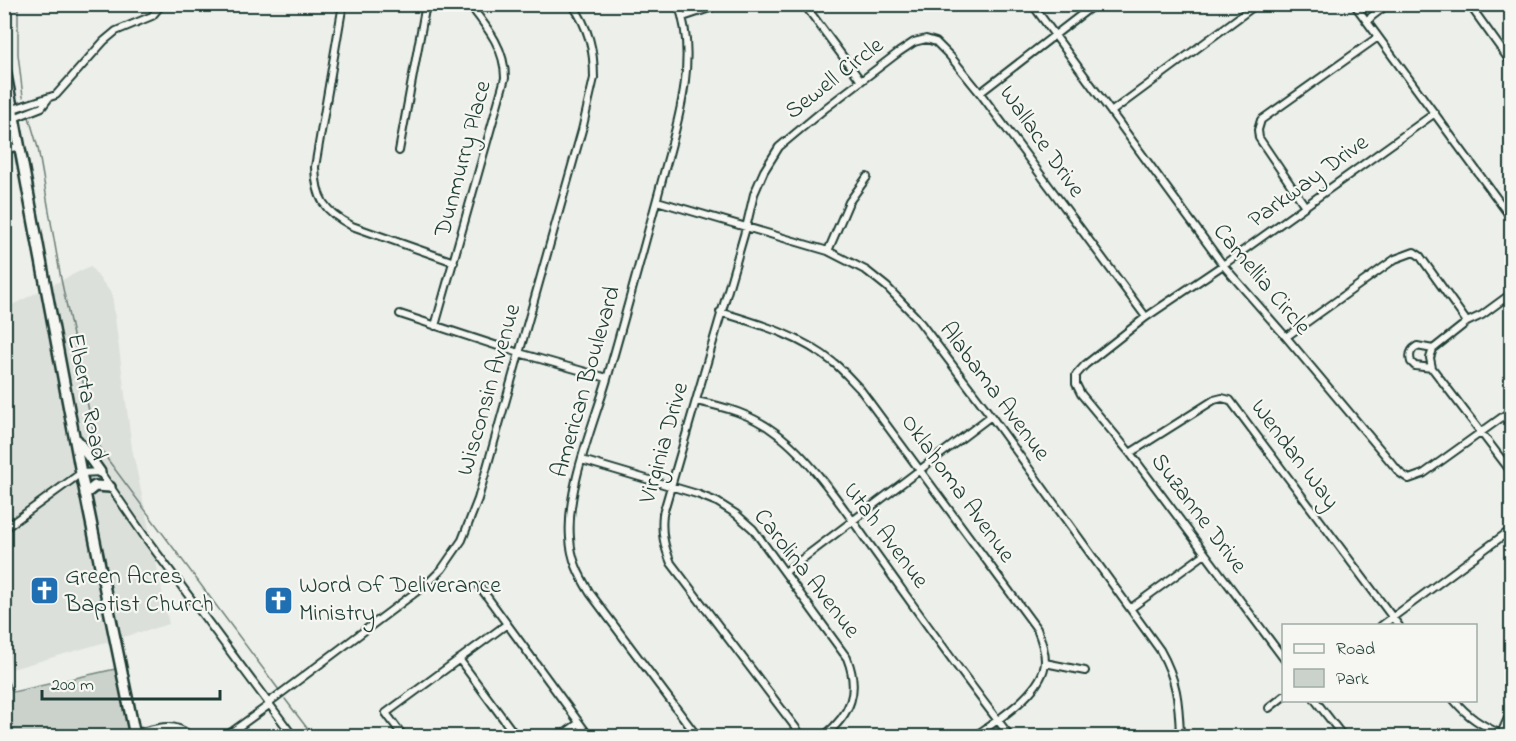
<svg xmlns="http://www.w3.org/2000/svg" width="1516" height="741" viewBox="0 0 1516 741" font-family="'Indie Flower',sans-serif">
  <rect width="100%" height="100%" fill="#edefea"/>
  <filter id="ink" filterUnits="userSpaceOnUse"><feTurbulence type="fractalNoise" baseFrequency=".0167" numOctaves="2"/><feDisplacementMap in="SourceGraphic" scale="12" xChannelSelector="R" yChannelSelector="G"/><feConvolveMatrix kernelMatrix="1 2 1 2 8 2 1 2 1" color-interpolation-filters="sRGB"/></filter>
  <g filter="url(#ink)">
    <path fill="#dce0db" d="M90 266 112 294 132 448 169 624 12 669 4 639V309Z"/>
    <path fill="#cbd2cc" stroke="#758880" stroke-width="1.5" d="M120 668 134 734 125 736H5V680H7L13 692Z"/>
    <g fill="none" stroke-linecap="round" stroke-linejoin="round">
      <path stroke="#6c7e77" stroke-width="1.5" d="M18 4V54L23 97
        M29 117 38 148 61 279 95 439 108 460 279 690
        M285 699 313 736"/>
      <defs>
        <path id="street" d="M343 4 315 167C316 199 324 211 352 226L454 262
          M678 4C698 55 679 119 665 169 646 239 627 310 607 379 593 426 566 490 570 538 571 559 579 575 590 593L697 736
          M804 4 861 81
          M1032 4 1223 265 1286 337 1400 473 1409 479 1423 474 1512 410
          M1354 4 1512 219
          M1469 4 1512 64
          M683 17 722 4
          M1368 22 1371 17 1388 4
          M980 93 1095 4
          M13 109 56 95 104 41 116 31 152 16 162 4
          M1111 112 1257 4
          M14 118 42 107 48 99
          M4 151 19 146
          M399 151 426 4
          M657 201 828 251 867 271 887 287 916 317 991 416 1160 650C1177 680 1179 702 1180 736
          M1305 206 1259 138 1258 130 1261 120 1378 37
          M828 251 849 202 867 177
          M1512 293 1482 315 1467 322 1433 349 1430 358 1432 368 1512 473
          M720 312C760 324 801 336 834 363 843 370 851 380 860 389L1037 629C1041 639 1045 650 1045 661 1045 691 996 721 975 736
          M400 314 519 353 607 378
          M435 326 505 78C505 48 487 27 469 4
          M1286 337 1395 259 1414 252 1420 256 1467 322
          M1432 368 1415 366 1411 362C1409 355 1410 350 1417 346L1433 349
          M696 401C726 407 751 414 776 433 809 457 843 507 867 541 914 606 960 673 1010 736
          M1130 453 1214 400 1222 398 1230 400 1399 626
          M582 460 697 494 717 502 736 514 753 529 847 658C860 691 851 714 824 736
          M4 529 81 473 100 472 145 537 293 736
          M785 572 991 416
          M480 587 589 736
          M1131 608 1205 554
          M1381 626 1512 529
          M459 659 516 736
          M1284 659 1130 453 1081 394 1076 384V375L1085 365 1146 317 1223 265 1435 113
          M1045 663 1085 671
          M1315 700 1343 736
          M1454 700C1468 717 1481 725 1501 734
          M268 703 428 583 442 569 462 540 478 499 582 130 594 78C594 50 589 28 572 4
          M1269 708 1284 696
          M134 734C154 729 174 720 190 736
          M226 736 269 705
          M403 736 386 713 507 624
          M561 736 579 723
          M802 736 671 563C664 546 661 532 663 514L746 228 754 194 764 171 779 147 827 107 899 52 914 42 926 39 936 42 950 56 980 93 1146 317
          M1500 736 1512 709"/>
        <path id="secondary" d="M4 64 81 473 135 736
          M77 440 100 472
          M85 494 95 486 110 487"/>
      </defs>
      <use href="#street" stroke="#1f3d34" stroke-width="10"/>
      <use href="#secondary" stroke="#1f3d34" stroke-width="14"/>
      <use href="#street" stroke="#f6f6f2" stroke-width="6"/>
      <use href="#secondary" stroke="#f6f6f2" stroke-width="9"/>
    </g>
  </g>
  <defs>
    <symbol id="church-square" viewBox="-11 -11 22 22"><rect x="-9" y="-9" width="18" height="18" rx="4" fill="#1f6fb2" stroke="#f6f6f2"/><path d="M-1.2-6h2.4v3.5h3.3v2.4h-3.3V6h-2.4V-.1h-3.3v-2.4h3.3Z" fill="#fff"/></symbol>
  </defs>
  <g fill-rule="evenodd">
    <use href="#church-square" x="28" y="574" width="33" height="33"/>
    <use href="#church-square" x="262" y="584" width="33" height="33"/>
  </g>
  <g text-anchor="middle" dominant-baseline="central" stroke-width="4.5" stroke-linejoin="round" paint-order="stroke">
    <g font-size="24" fill="#1f3d34" stroke="#f6f6f2">
      <text transform="translate(835 79) rotate(-38)">Sewell Circle</text>
      <text transform="translate(1041 142) rotate(55)">Wallace Drive</text>
      <text transform="translate(464 159) rotate(-75)">Dunmurry Place</text>
      <text transform="translate(1309 182) rotate(-36)">Parkway Drive</text>
      <text transform="translate(1261 280) rotate(50)">Camellia Circle</text>
      <text transform="translate(587 382) rotate(-74)">American Boulevard</text>
      <text transform="translate(490 390) rotate(-74)">Wisconsin Avenue</text>
      <text transform="translate(994 392) rotate(53)">Alabama Avenue</text>
      <text transform="translate(86 397) rotate(79)">Elberta Road</text>
      <text transform="translate(665 443) rotate(-74)">Virginia Drive</text>
      <text transform="translate(1294 455) rotate(53)">Wendan Way</text>
      <text transform="translate(957 489) rotate(54)">Oklahoma Avenue</text>
      <text transform="translate(1198 514) rotate(53)">Suzanne Drive</text>
      <text transform="translate(885 536) rotate(53)">Utah Avenue</text>
      <text transform="translate(806 574) rotate(52)">Carolina Avenue</text>
    </g>
    <g font-size="24" fill="#1f3d34" stroke="#f6f6f2" text-anchor="start">
      <text x="65" y="577">Green Acres<tspan x="65" dy="28">Baptist Church</tspan></text>
      <text x="299" y="586">Word Of Deliverance<tspan x="299" dy="28">Ministry</tspan></text>
    </g>
  </g>
  <rect width="1516" height="741" fill="none" stroke="#f6f6f2" stroke-width="24"/>
  <rect x="12" y="12" width="1492" height="717" fill="none" stroke="#1f3d34" stroke-width="2" filter="url(#ink)"/>
  <rect x="1282" y="624" width="195" height="78" fill="#f6f6f2" stroke="#a0aca6" stroke-width="1.5"/>
  <rect x="1294" y="644" width="30" height="9" fill="#f6f6f2" stroke="#a0aca6" stroke-width="1.5"/>
  <text x="1336" y="654" font-size="18" fill="#1f3d34">Road</text>
  <rect x="1294" y="669" width="30" height="18" fill="#cbd2cc" stroke="#a0aca6" stroke-width="1.5"/>
  <text x="1336" y="684" font-size="18" fill="#1f3d34">Park</text>
  <path d="M42 690v9h178v-9" fill="none" stroke="#1f3d34" stroke-width="3"/>
  <text x="51" y="690" font-size="18" fill="#1f3d34" stroke="#f6f6f2" stroke-width="4.5" paint-order="stroke">200 m</text>
</svg>
